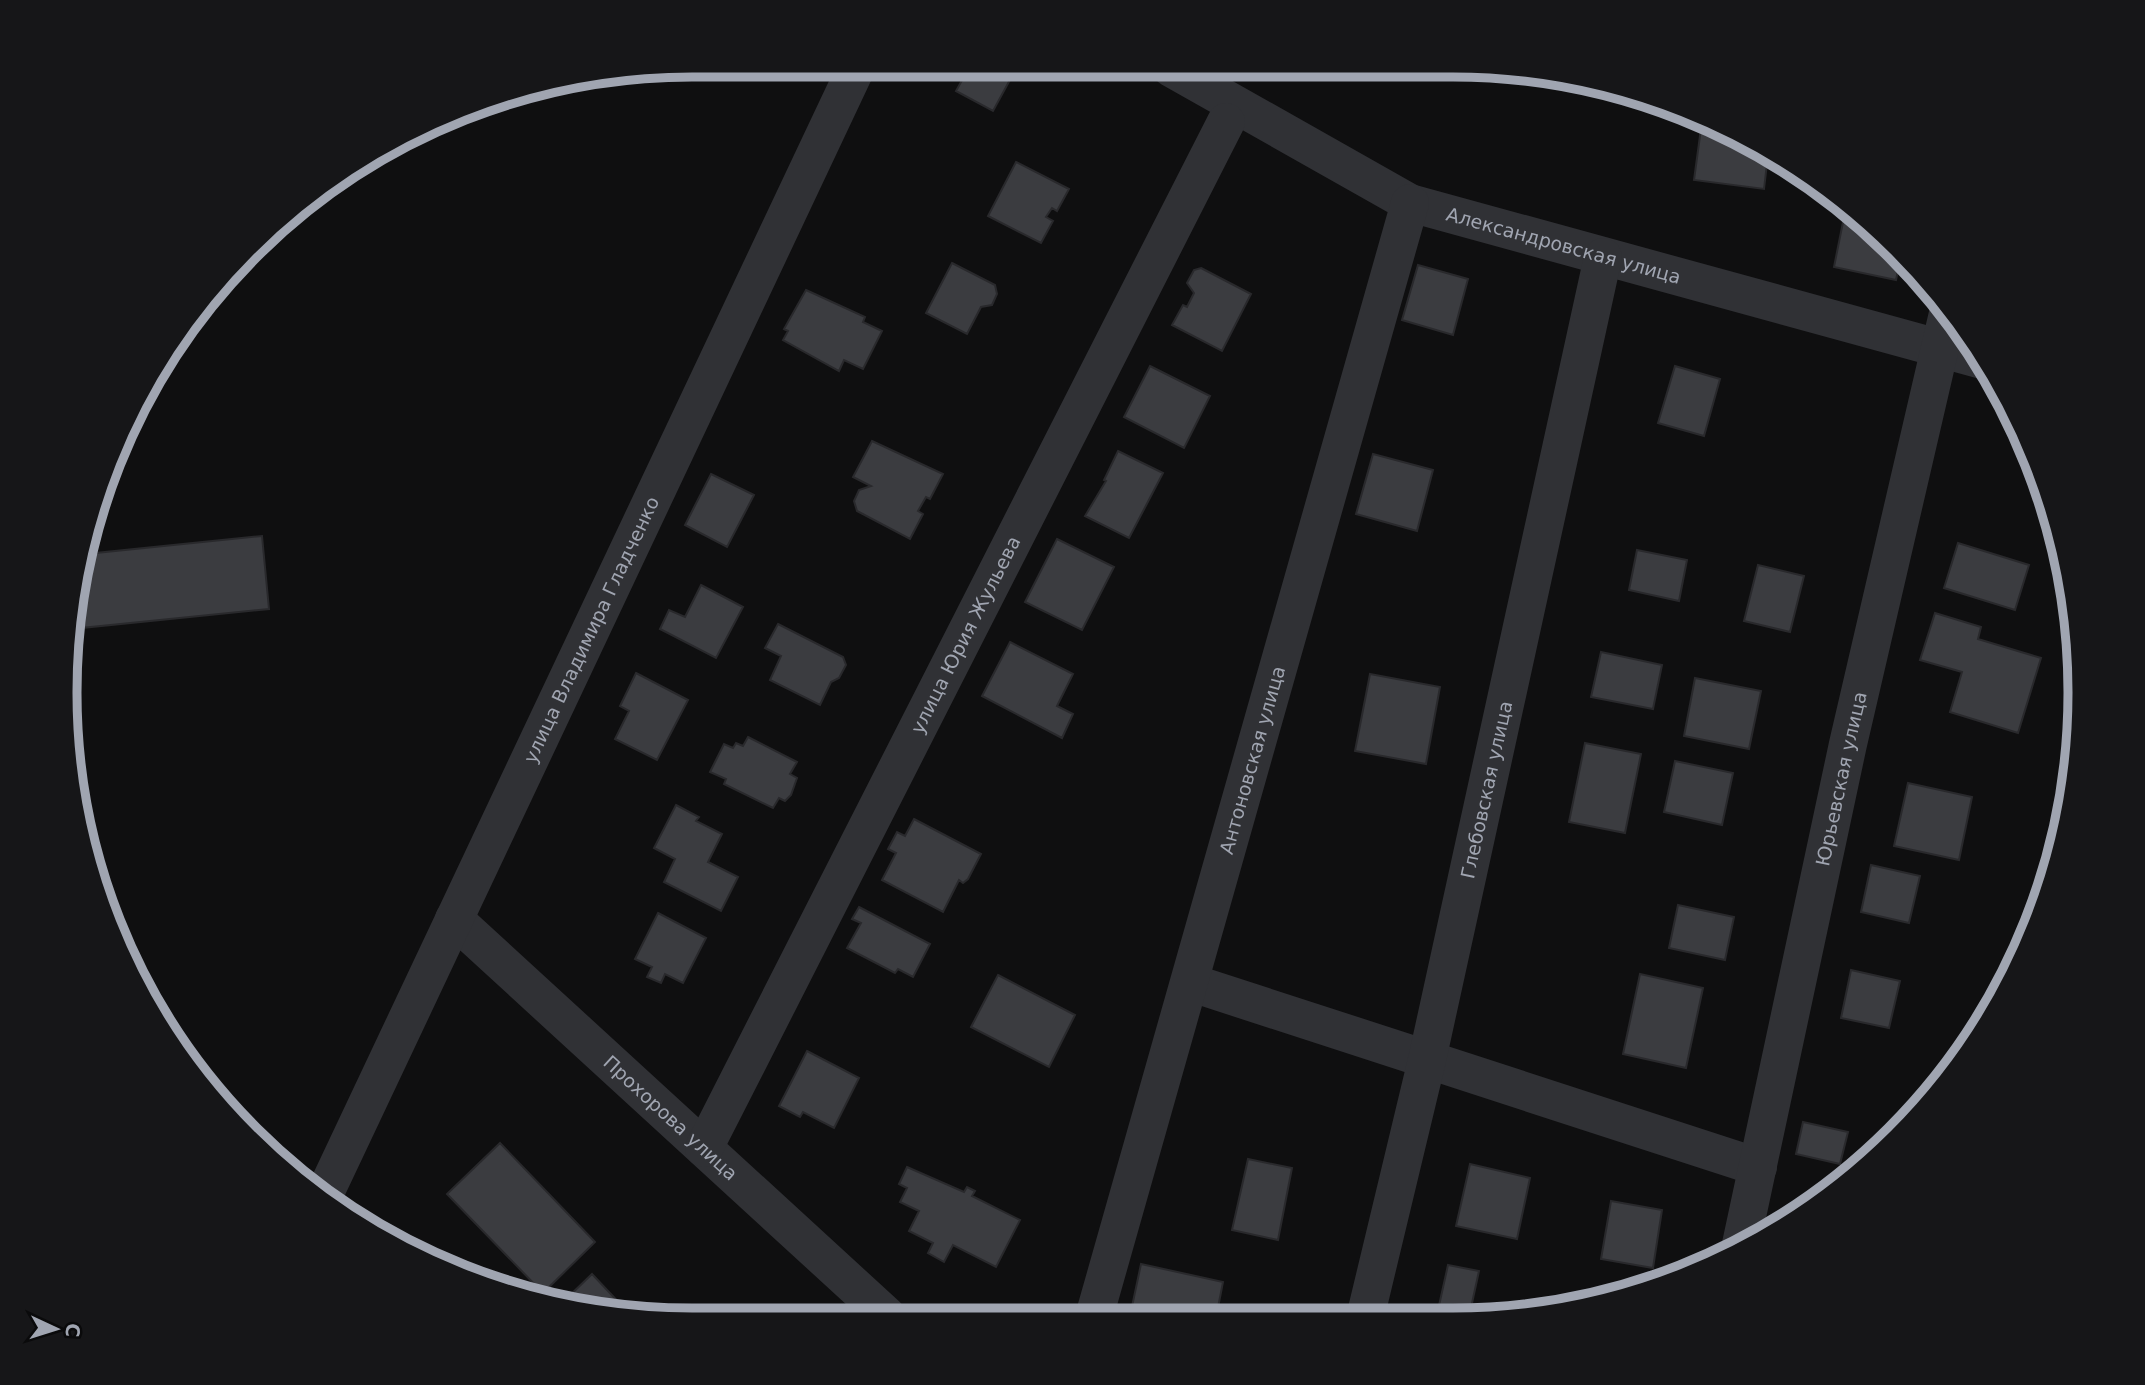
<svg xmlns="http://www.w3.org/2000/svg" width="2145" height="1385" viewBox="0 0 2145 1385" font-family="'DejaVu Sans',sans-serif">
  <rect width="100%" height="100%" fill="#0f0f10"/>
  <path fill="#3b3c40" stroke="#29292c" stroke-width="2" d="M957 66 1017 67 993 111 956 91 966 73Z
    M1702 121 1730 129 1768 155 1764 189 1694 180Z
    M1016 162 1069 189 1057 211 1052 208 1046 217 1053 221 1041 243 988 216Z
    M1846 207 1866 220 1901 257 1896 280 1834 267Z
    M952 263 995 285 997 294 992 305 981 307 967 334 926 313Z
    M1418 265 1468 279 1453 335 1402 320Z
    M1201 268 1251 294 1222 351 1172 325 1183 305 1187 307 1194 293 1187 283 1194 270Z
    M806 290 865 317 863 322 882 331 863 369 844 360 839 371 783 340 788 331 784 329Z
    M1150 366 1210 396 1184 448 1124 417Z
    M1675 366 1720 379 1704 436 1658 423Z
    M872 441 943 474 930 499 926 497 918 511 923 514 910 539 857 511 854 501 859 490 871 486 853 477Z
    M1118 451 1163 473 1129 538 1085 516 1106 481 1104 480Z
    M1373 454 1433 470 1417 531 1356 514Z
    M711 474 754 495 727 547 685 525Z
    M262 536 269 609 71 629 86 554Z
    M1057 539 1114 567 1082 630 1025 602Z
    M1958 543 2029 565 2015 610 1944 588Z
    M1637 550 1687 560 1679 601 1629 590Z
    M1758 565 1804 576 1790 632 1744 621Z
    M701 585 743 607 716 658 660 629 669 610 685 617Z
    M1935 613 1981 627 1978 639 2041 658 2018 733 1950 712 1962 672 1920 660Z
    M778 624 843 657 846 665 839 678 831 682 820 705 770 680 781 656 765 648Z
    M1010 642 1073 674 1057 706 1073 714 1062 738 982 696Z
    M1601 652 1662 665 1653 709 1591 697Z
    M636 673 688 700 657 760 615 739 629 711 620 706Z
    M1370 674 1440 687 1426 764 1355 751Z
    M1695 678 1761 691 1749 749 1684 736Z
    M748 737 797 762 790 774 797 778 791 795 785 801 779 798 773 808 724 784 726 779 710 772 724 744 733 748 736 743 743 746Z
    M1585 743 1641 754 1625 833 1569 822Z
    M1675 761 1733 773 1722 825 1664 812Z
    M1908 783 1972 797 1959 860 1894 846Z
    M676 805 699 817 696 821 722 834 708 862 738 877 721 911 664 882 675 859 654 848Z
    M914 819 981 854 968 879 963 883 959 880 943 912 882 880 896 853 888 849 897 832 905 836Z
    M1871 865 1920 876 1909 923 1861 912Z
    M1678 905 1734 917 1725 960 1669 948Z
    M859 907 930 944 913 977 898 969 895 973 847 948 861 923 852 919Z
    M658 913 706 938 683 983 665 974 661 983 647 977 652 967 635 959Z
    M1851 970 1900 981 1889 1028 1841 1018Z
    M1640 974 1703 988 1686 1068 1623 1054Z
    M998 975 1075 1015 1049 1067 971 1027Z
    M807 1051 859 1078 834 1128 803 1112 800 1117 779 1106Z
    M1803 1122 1848 1132 1840 1164 1796 1154Z
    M500 1143 595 1242 543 1293 447 1194Z
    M1248 1159 1292 1168 1278 1240 1232 1230Z
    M1470 1164 1530 1178 1517 1239 1456 1226Z
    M907 1167 964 1192 967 1187 975 1191 972 1196 1020 1220 996 1267 953 1245 944 1262 928 1253 933 1243 909 1231 919 1211 900 1202 907 1188 899 1184Z
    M1611 1201 1662 1210 1653 1268 1601 1259Z
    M1141 1264 1223 1282 1216 1318 1130 1316Z
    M1448 1265 1479 1271 1469 1317 1438 1310Z
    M592 1274 625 1309 619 1315 563 1302Z
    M1604 1292 1622 1296 1602 1301Z"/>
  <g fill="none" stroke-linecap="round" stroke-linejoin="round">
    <g stroke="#303135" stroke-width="38">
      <path id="s1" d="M1171 68 1410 203 1982 360"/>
      <path id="s2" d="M454 919 887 1316"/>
      <path d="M1192 983 1758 1167"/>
      <path id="s3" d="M704 1148 1226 122"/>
      <path id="s4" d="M325 1193 857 66"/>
      <path id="s5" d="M1740 1249 1848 744 1949 309"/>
      <path id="s6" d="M1094 1317 1410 203"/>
      <path id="s7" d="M1365 1318 1427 1060 1603 257"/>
    </g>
  </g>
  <g text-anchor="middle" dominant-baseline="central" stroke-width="5" stroke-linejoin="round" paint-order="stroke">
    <g font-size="19" fill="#a0a5b1" stroke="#0a0a0b">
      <text stroke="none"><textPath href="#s1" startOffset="434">Александровская улица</textPath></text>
      <text stroke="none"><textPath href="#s4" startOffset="623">улица Владимира Гладченко</textPath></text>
      <text stroke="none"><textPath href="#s3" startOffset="576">улица Юрия Жульева</textPath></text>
      <text stroke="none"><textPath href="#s6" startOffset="579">Антоновская улица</textPath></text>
      <text stroke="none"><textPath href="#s5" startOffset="481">Юрьевская улица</textPath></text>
      <text stroke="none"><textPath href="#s7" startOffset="542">Глебовская улица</textPath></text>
      <text stroke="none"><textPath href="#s2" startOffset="294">Прохорова улица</textPath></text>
    </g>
  </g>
  <path d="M0 0H2145V1385H0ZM692 77H1453A615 615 0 0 1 2068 692V693A615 615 0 0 1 1453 1308H692A615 615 0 0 1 77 693V692A615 615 0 0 1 692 77Z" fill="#161618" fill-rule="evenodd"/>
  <path fill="none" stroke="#a0a5b1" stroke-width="9" d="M692 77H1453A615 615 0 0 1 2068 692V693A615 615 0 0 1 1453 1308H692A615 615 0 0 1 77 693V692A615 615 0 0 1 692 77Z"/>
  <g transform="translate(56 1329) rotate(94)" stroke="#0a0a0b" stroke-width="5" paint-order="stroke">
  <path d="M0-5L12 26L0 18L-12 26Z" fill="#a0a5b1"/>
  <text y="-10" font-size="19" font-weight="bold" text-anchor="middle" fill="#a0a5b1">С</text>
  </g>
</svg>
